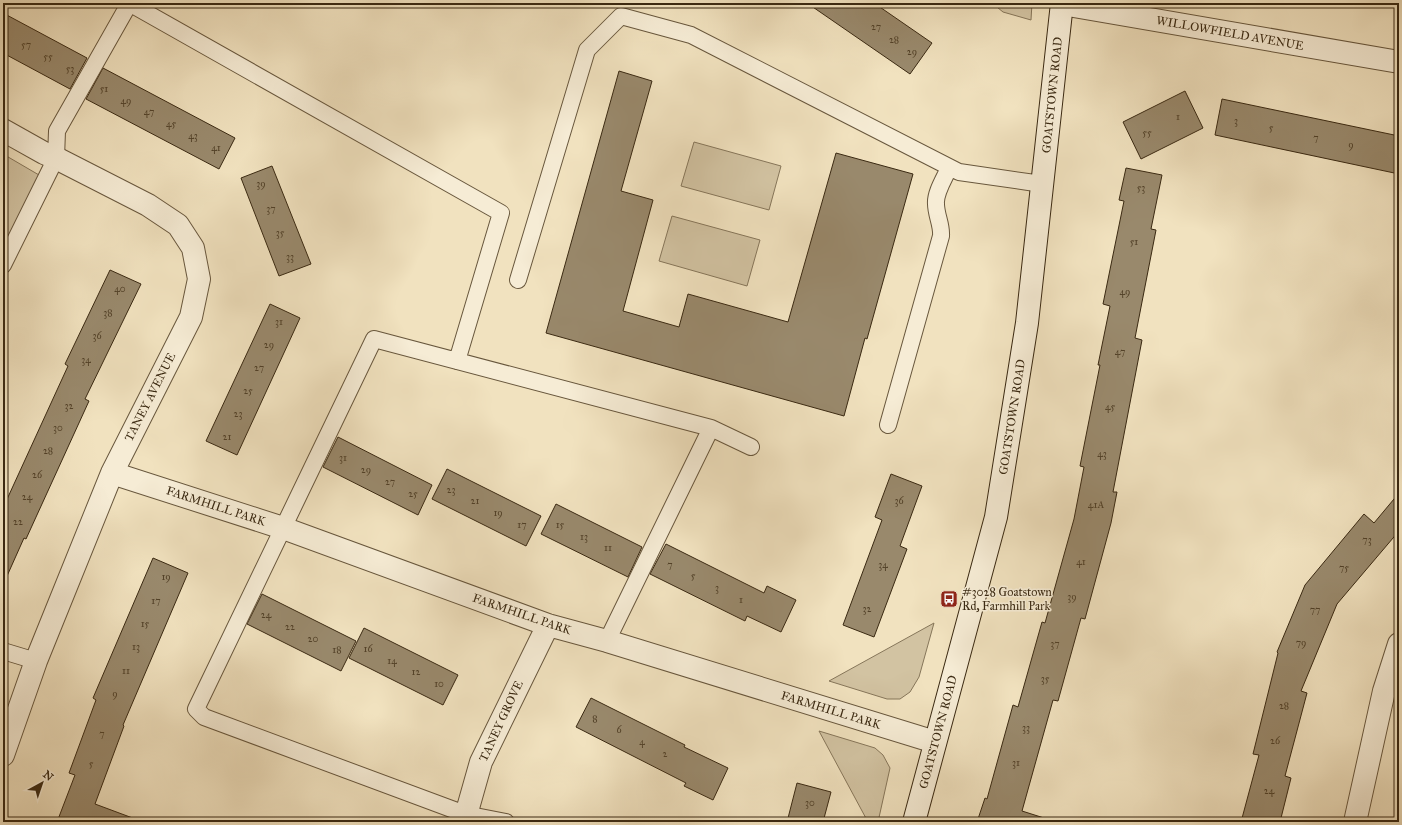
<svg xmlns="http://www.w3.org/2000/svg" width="1402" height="825" viewBox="0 0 1402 825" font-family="'IM FELL Great Primer',serif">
  <rect width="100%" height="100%" fill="#f1e2bf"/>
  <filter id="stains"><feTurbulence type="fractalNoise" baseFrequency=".005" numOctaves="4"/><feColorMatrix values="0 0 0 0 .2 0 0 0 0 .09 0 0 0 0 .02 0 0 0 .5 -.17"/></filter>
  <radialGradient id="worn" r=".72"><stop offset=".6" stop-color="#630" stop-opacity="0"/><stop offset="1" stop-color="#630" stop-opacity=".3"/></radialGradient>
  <path fill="#d2c3a2" stroke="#86765a" d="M992 3H1032L1031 20 1003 12Z
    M694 142 781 166 769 210 681 186Z
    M3 154 39 175 3 248Z
    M672 216 760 240 747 286 659 261Z
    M934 623 919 677 910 692 900 699H887L829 681Z
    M819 731 875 748 883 755 890 768 878 822H868Z"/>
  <path fill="#99896c" stroke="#3a2912" d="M807 3H874L932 43 910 74Z
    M3 13 87 58 70 89 3 53Z
    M103 68 235 138 219 169 86 99Z
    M619 71 652 81 621 191 653 200 623 311 679 327 688 294 788 322 836 153 913 174 867 339 865 338 844 416 546 333Z
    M1185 91 1203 128 1141 159 1123 122Z
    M1222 99 1399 136V174L1215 135Z
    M272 166 311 264 279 276 241 178Z
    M1126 168 1162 175 1151 229 1156 230 1135 338 1142 340 1113 492H1117L1111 523 1085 619 1081 618 1058 701 1053 700 1022 811 1044 818 1043 822H977L985 798 987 799 1013 705 1018 707 1042 622 1045 623 1074 519 1084 467 1080 466 1100 365H1098L1110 306 1103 304 1124 201 1119 200Z
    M110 270 141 284 85 399 89 401 26 539 24 538 3 585V508L68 366 65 364Z
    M270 304 300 318 237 455 206 441Z
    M338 437 432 485 418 515 323 467Z
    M447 469 541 516 526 546 432 499Z
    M891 474 922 486 900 546 907 549 874 637 843 625 882 520 875 517Z
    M1399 493V531L1337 604 1301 691 1307 693 1285 776 1291 778 1280 822H1241L1259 755 1253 754 1278 653 1277 652 1305 585 1364 514 1374 523Z
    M556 504 642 547 628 577 541 534Z
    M666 544 764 593 767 586 796 600 781 632 747 616 745 621 650 574Z
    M153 558 188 573 123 725 124 726 95 804 138 820 137 822H57L75 775 69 773 96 700 93 698Z
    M262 594 356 641 341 671 247 624Z
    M364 628 458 675 443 705 349 658Z
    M591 698 685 745 684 747 728 768 713 800 684 786 686 783 576 727Z
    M797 783 831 792 823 822H787Z"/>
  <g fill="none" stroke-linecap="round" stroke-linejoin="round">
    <defs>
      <path id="lane" d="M129 3 501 213 457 361
        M3 265 56 158 57 131 129 4
        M518 280 587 50 621 16 691 35 959 172 1042 184
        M888 425 941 236C942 225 936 215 936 204 935 193 944 179 949 168
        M607 641 711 428
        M3 651 36 661
        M506 822 465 814 204 717 196 709 374 339 711 428 751 447"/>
      <path id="street" d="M1062 4 1399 62
        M3 130 44 153 56 158 148 205 178 225 193 248 199 279 191 317 112 473 36 661 3 755
        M112 473 283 528 548 625 607 641 935 742
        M464 822 481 762 548 625
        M1355 822 1384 691 1399 644"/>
      <path id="secondary" d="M914 822 996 517 1027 323 1062 3"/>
    </defs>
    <use href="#lane" stroke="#68573d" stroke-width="18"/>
    <use href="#street" stroke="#68573d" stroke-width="24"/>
    <use href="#secondary" stroke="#3a2912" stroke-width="24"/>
    <use href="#lane" stroke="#f6ecd5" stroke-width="16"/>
    <use href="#street" stroke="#f6ecd5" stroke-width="22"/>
    <use href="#secondary" stroke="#f6ecd5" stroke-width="22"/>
  </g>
  <defs>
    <symbol id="bus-square" viewBox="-11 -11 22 22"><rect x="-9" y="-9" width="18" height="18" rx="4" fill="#8f2418" stroke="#f6ecd5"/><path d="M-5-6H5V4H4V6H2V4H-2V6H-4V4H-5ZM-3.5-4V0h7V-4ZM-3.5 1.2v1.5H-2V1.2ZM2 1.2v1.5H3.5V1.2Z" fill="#fff"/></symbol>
  </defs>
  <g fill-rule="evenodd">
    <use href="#bus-square" x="939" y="589" width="20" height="20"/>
  </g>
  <g text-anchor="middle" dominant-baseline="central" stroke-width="3" stroke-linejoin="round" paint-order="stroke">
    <g font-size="10" fill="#524128">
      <text x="876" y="27">27</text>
      <text x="894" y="40">28</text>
      <text x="26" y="45">57</text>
      <text x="912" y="52">29</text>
      <text x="48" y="57">55</text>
      <text x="70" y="69">53</text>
      <text x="104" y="89">51</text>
      <text x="126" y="101">49</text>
      <text x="149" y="112">47</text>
      <text x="1178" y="117">1</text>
      <text x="1236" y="121">3</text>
      <text x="171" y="124">45</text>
      <text x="1271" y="128">5</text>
      <text x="1147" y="133">55</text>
      <text x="193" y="136">43</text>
      <text x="1316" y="138">7</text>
      <text x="1351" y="145">9</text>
      <text x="216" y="148">41</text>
      <text x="261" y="184">39</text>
      <text x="1141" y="188">53</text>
      <text x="271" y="209">37</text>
      <text x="280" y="233">35</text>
      <text x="1134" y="242">51</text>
      <text x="290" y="257">33</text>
      <text x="120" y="289">40</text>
      <text x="1125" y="292">49</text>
      <text x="108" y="313">38</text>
      <text x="279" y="322">31</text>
      <text x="97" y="336">36</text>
      <text x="269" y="345">29</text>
      <text x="1120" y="352">47</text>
      <text x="86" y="360">34</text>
      <text x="259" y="368">27</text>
      <text x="248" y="391">25</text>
      <text x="69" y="406">32</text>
      <text x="1110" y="407">45</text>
      <text x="238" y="414">23</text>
      <text x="58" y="428">30</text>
      <text x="227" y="437">21</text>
      <text x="48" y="451">28</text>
      <text x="1102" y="454">43</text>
      <text x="343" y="458">31</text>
      <text x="366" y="470">29</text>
      <text x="37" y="475">26</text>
      <text x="390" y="482">27</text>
      <text x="451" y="490">23</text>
      <text x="413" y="494">25</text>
      <text x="27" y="497">24</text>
      <text x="475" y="501">21</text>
      <text x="899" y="501">36</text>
      <text x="1096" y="505">41A</text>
      <text x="498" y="513">19</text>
      <text x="18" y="522">22</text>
      <text x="522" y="525">17</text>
      <text x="560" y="525">15</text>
      <text x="584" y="537">13</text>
      <text x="1367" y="540">73</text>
      <text x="608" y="548">11</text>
      <text x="1081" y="562">41</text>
      <text x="670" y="565">7</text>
      <text x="883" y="565">34</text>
      <text x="1344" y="568">75</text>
      <text x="693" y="576">5</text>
      <text x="166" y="577">19</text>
      <text x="717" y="588">3</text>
      <text x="1072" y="597">39</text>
      <text x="741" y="600">1</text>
      <text x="156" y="601">17</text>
      <text x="867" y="609">32</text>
      <text x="1315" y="610">77</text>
      <text x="266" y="615">24</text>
      <text x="145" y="624">15</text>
      <text x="290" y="627">22</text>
      <text x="313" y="639">20</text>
      <text x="1301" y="643">79</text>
      <text x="1055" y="644">37</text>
      <text x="136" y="647">13</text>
      <text x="368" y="649">16</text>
      <text x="337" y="650">18</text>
      <text x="392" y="661">14</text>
      <text x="126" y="671">11</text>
      <text x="416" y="672">12</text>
      <text x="1045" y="679">35</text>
      <text x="439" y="684">10</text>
      <text x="115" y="694">9</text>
      <text x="1284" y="706">28</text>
      <text x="595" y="719">8</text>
      <text x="1026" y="728">33</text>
      <text x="619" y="730">6</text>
      <text x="102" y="734">7</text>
      <text x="1275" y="741">26</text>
      <text x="642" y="742">4</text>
      <text x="665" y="754">2</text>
      <text x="1016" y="763">31</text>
      <text x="91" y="764">5</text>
      <text x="1269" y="791">24</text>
      <text x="810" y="803">30</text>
    </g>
    <g font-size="12" fill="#3a2912" stroke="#f6ecd5">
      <text transform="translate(1230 33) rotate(10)">WILLOWFIELD AVENUE</text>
      <text transform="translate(1052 95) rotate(-84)">GOATSTOWN ROAD</text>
      <text transform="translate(150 397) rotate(-63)">TANEY AVENUE</text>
      <text transform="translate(1012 417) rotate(-81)">GOATSTOWN ROAD</text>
      <text transform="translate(216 506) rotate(18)">FARMHILL PARK</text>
      <text transform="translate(522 614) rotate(19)">FARMHILL PARK</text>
      <text transform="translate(831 710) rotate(17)">FARMHILL PARK</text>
      <text transform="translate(501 721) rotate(-65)">TANEY GROVE</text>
      <text transform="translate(938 732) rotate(-75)">GOATSTOWN ROAD</text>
    </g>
    <g font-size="12" fill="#3a2912" stroke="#f6ecd5" text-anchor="start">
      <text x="962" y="592">#3028 Goatstown<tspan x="962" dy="14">Rd, Farmhill Park</tspan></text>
    </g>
  </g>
  <rect width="1402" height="825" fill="none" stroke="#f1e2bf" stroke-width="16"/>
  <rect x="4" y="4" width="1394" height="817" fill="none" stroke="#3a2912" stroke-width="2"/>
  <rect x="8" y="8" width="1386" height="809" fill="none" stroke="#3a2912"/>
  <g transform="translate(42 783) rotate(40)" stroke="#f6ecd5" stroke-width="3" paint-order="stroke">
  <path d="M0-3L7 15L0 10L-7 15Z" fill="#3a2912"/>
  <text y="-6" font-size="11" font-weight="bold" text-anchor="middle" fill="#3a2912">N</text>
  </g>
  <rect width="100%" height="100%" filter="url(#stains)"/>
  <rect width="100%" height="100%" fill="url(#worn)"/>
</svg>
